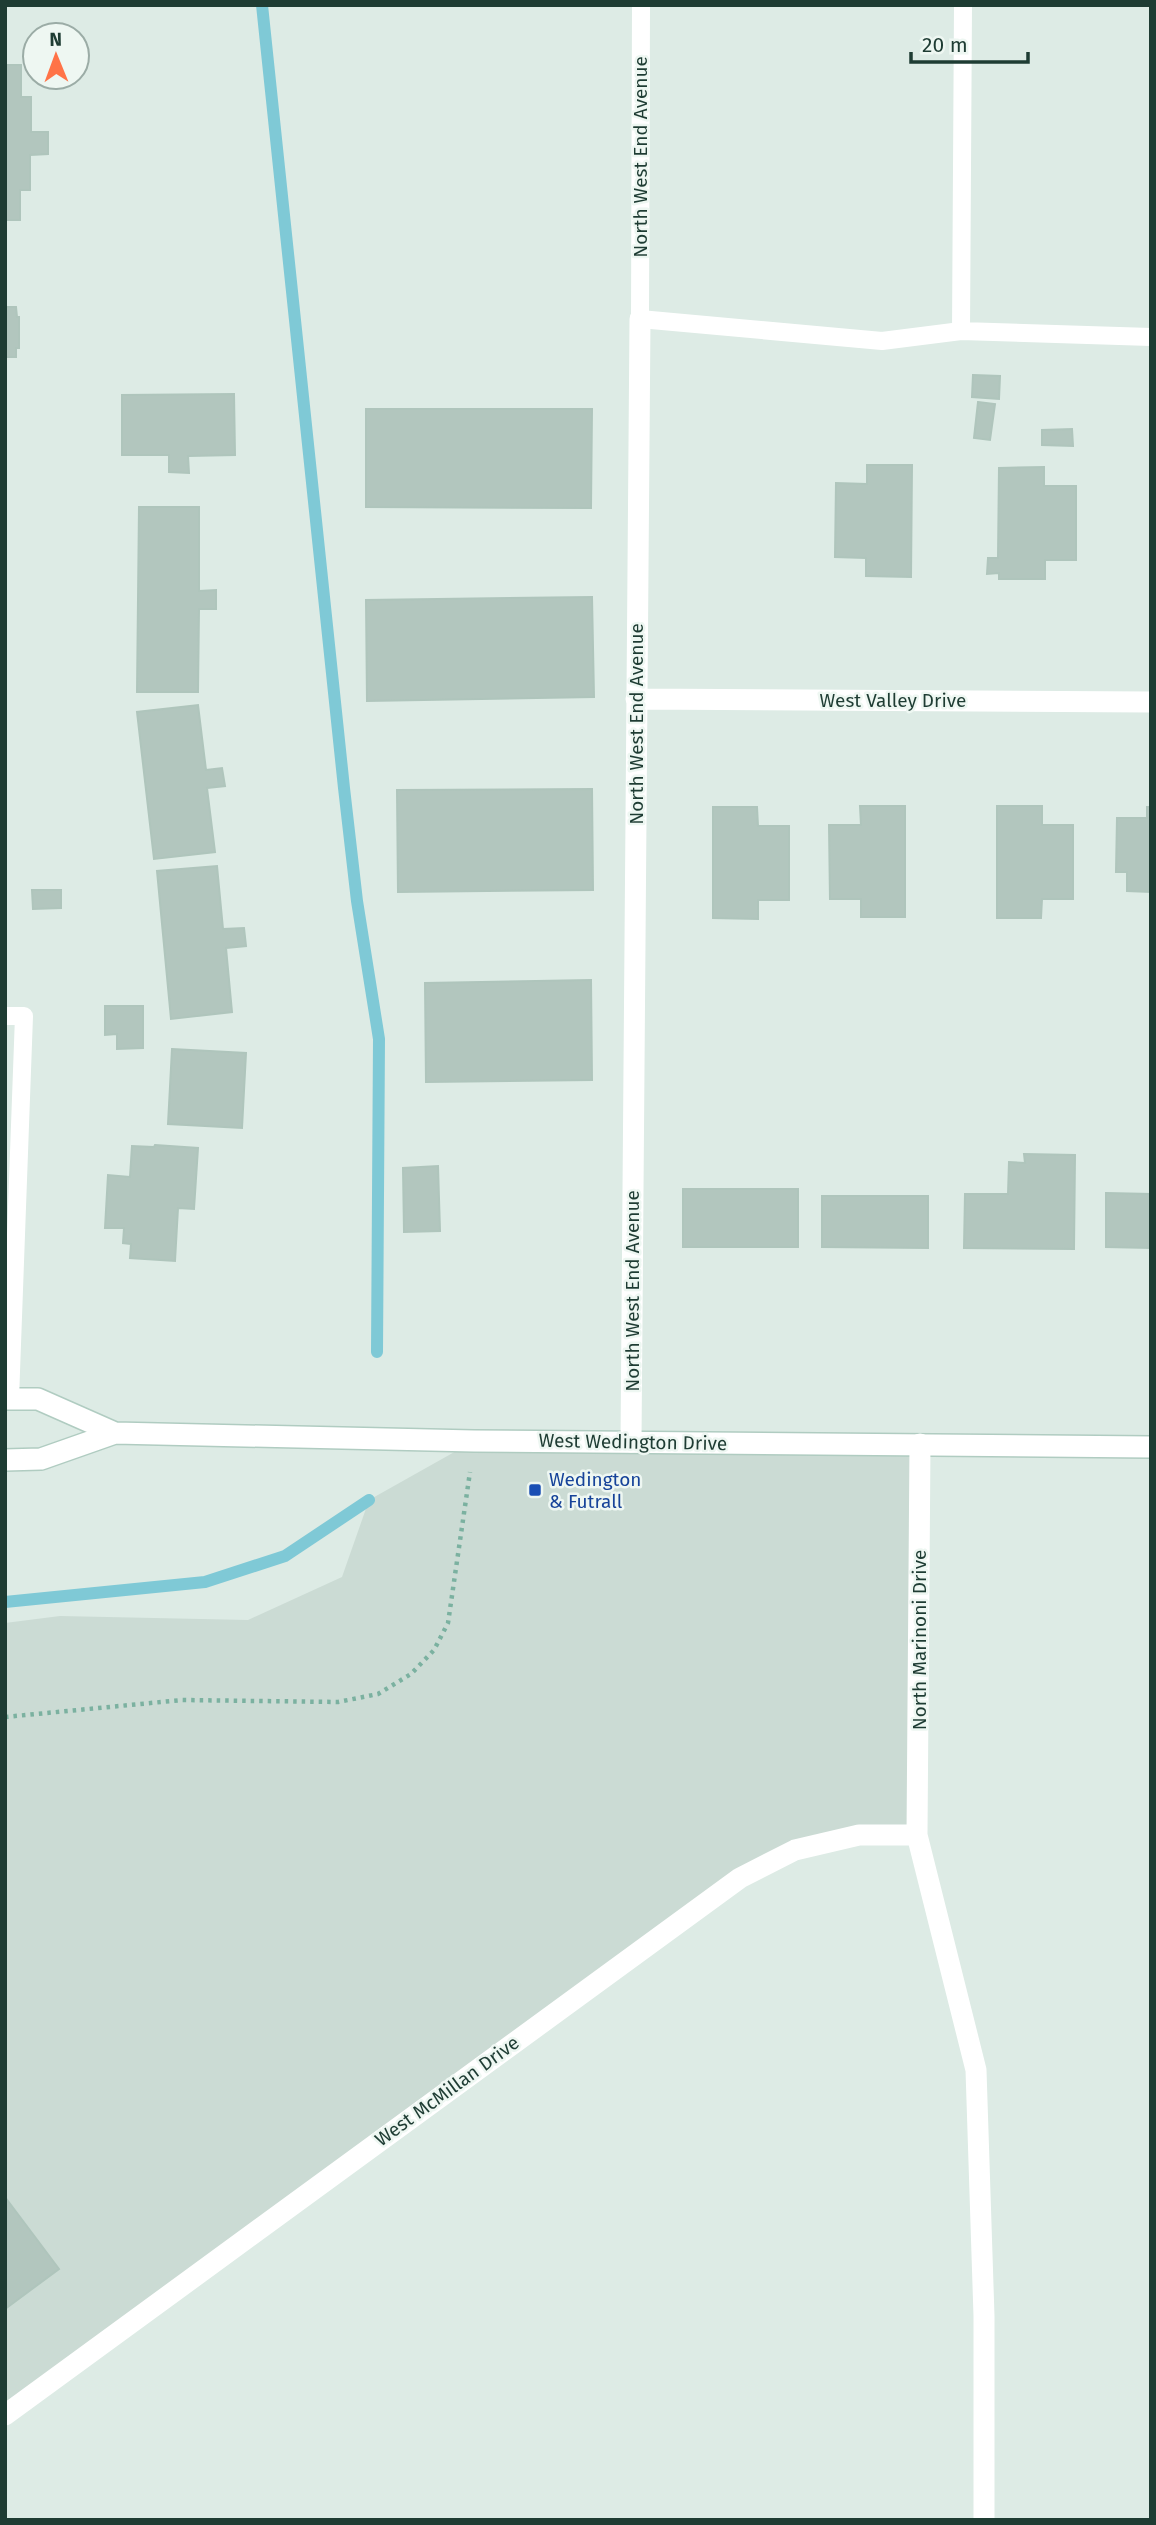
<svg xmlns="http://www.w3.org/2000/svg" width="1156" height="2525" viewBox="0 0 1156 2525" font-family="'Fira Sans',sans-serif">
  <rect width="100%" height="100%" fill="#ddebe5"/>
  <path fill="#cbdbd4" d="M474 1441 920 1444 917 1835 795 1850 5 2415V1623L60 1616 248 1620 342 1577 369 1500Z"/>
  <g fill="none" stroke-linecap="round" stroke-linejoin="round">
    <path stroke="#7fc9d6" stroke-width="12" d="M262 5 344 788 357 901 379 1039 377 1352
      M5 1602 205 1582 285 1556 369 1500"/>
  </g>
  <path fill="#b2c6be" stroke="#afc5bc" stroke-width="2" d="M5 65H21V97H31V132H48V154L30 155V190H20V220H5Z
    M5 307H16L17 317H19V348H16V357H5Z
    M973 375 1000 376 999 399 972 397Z
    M234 394 235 455 188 456 189 473 169 472V455H122V395Z
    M978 402 995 404 990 440 974 438Z
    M366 409H592L591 508 366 507Z
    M1072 429 1073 446 1042 445V430Z
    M867 465H912L911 577 866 576V558L835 557 836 483 867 484Z
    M1044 467V486H1076V560H1045V579H999V573L987 574 988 558H998L999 468Z
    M139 507H199V591L216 590V609H199L198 692H137Z
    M592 597 594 697 367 701 366 600Z
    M198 705 206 770 222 768 225 786 207 788 215 852 154 859 137 712Z
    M592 789 593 890 398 892 397 790Z
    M860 806H905V917H861V899H830L829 825H861Z
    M997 806H1042V825H1073V899H1042L1041 918H997Z
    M713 807H757L758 826H789V900H758V919L713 918Z
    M1147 807H1151V892L1127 891V872H1116L1117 818H1147Z
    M217 866 223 929 244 928 246 946 226 948 232 1012 171 1019 157 871Z
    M32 890H61V908L33 909Z
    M591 980 592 1080 426 1082 425 983Z
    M105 1006H143V1048L117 1049V1034L105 1035Z
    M172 1049 246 1053 242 1128 168 1124Z
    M155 1145 198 1148 194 1209 178 1208 175 1261 130 1258 131 1244 123 1243 124 1228H105L108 1175 130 1177 132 1146 154 1147Z
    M1024 1154 1075 1155 1074 1249 964 1248 965 1194H1008L1009 1162 1025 1163Z
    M438 1166 440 1231 404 1232 403 1168Z
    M683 1189H798V1247H683Z
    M1106 1193 1151 1194V1248L1106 1247Z
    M822 1196H928V1248L822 1247Z
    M5 2197 59 2269 5 2309Z"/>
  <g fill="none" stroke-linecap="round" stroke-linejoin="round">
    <defs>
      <path id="secondary" d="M5 1399H38L115 1433
        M5 1460 41 1459 115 1433 474 1441 1151 1447"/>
    </defs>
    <use href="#secondary" stroke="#b0ccc1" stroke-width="24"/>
    <path stroke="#7bb1a0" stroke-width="4.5" stroke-dasharray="3.5 5" stroke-linecap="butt" d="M5 1717 182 1700 338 1702 378 1694 411 1674 434 1650 448 1623 470 1472"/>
    <path stroke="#fff" stroke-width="18" d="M641 5 640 319 882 341 961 331 1151 337
      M961 331 963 5
      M5 1016H24L10 1399"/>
    <path stroke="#fff" stroke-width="21" d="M636 699 1151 702
      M631 1442 640 319
      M920 1444 917 1835 976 2070 984 2316V2520
      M5 2415 740 1878 795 1850 859 1835H917"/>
    <use href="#secondary" stroke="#fff" stroke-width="21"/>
  </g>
  <rect fill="#1a4fb4" stroke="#eef7f2" stroke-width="2.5" x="528" y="1483" width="14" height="14" rx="3.5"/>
  <g text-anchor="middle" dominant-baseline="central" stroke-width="5" stroke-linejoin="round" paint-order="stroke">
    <g font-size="19" fill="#1e3c33" stroke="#eef7f2">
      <text transform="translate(640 157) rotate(-90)">North West End Avenue</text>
      <text x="893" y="700">West Valley Drive</text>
      <text transform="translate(636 724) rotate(-90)">North West End Avenue</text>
      <text transform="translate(632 1291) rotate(-90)">North West End Avenue</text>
      <text transform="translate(633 1442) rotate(1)">West Wedington Drive</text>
      <text transform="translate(919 1640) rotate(-90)">North Marinoni Drive</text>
      <text transform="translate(447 2091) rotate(-36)">West McMillan Drive</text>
    </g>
    <g font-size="19" fill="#164399" stroke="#eef7f2" text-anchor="start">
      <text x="549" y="1479">Wedington<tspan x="549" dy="22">&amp; Futrall</tspan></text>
    </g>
  </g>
  <rect width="1156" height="2525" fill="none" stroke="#1e3c33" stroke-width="14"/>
  <g transform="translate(56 56) rotate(359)"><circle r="33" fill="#eef7f2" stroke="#9baca6" stroke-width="2"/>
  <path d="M0-5L12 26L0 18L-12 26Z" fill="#ff7347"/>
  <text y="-10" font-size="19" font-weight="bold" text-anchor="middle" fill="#1e3c33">N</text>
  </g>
  <path d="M911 52v10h117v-10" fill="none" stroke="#1e3c33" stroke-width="3.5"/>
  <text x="922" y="52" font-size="21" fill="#1e3c33" stroke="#eef7f2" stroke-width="5" paint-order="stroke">20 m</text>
</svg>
